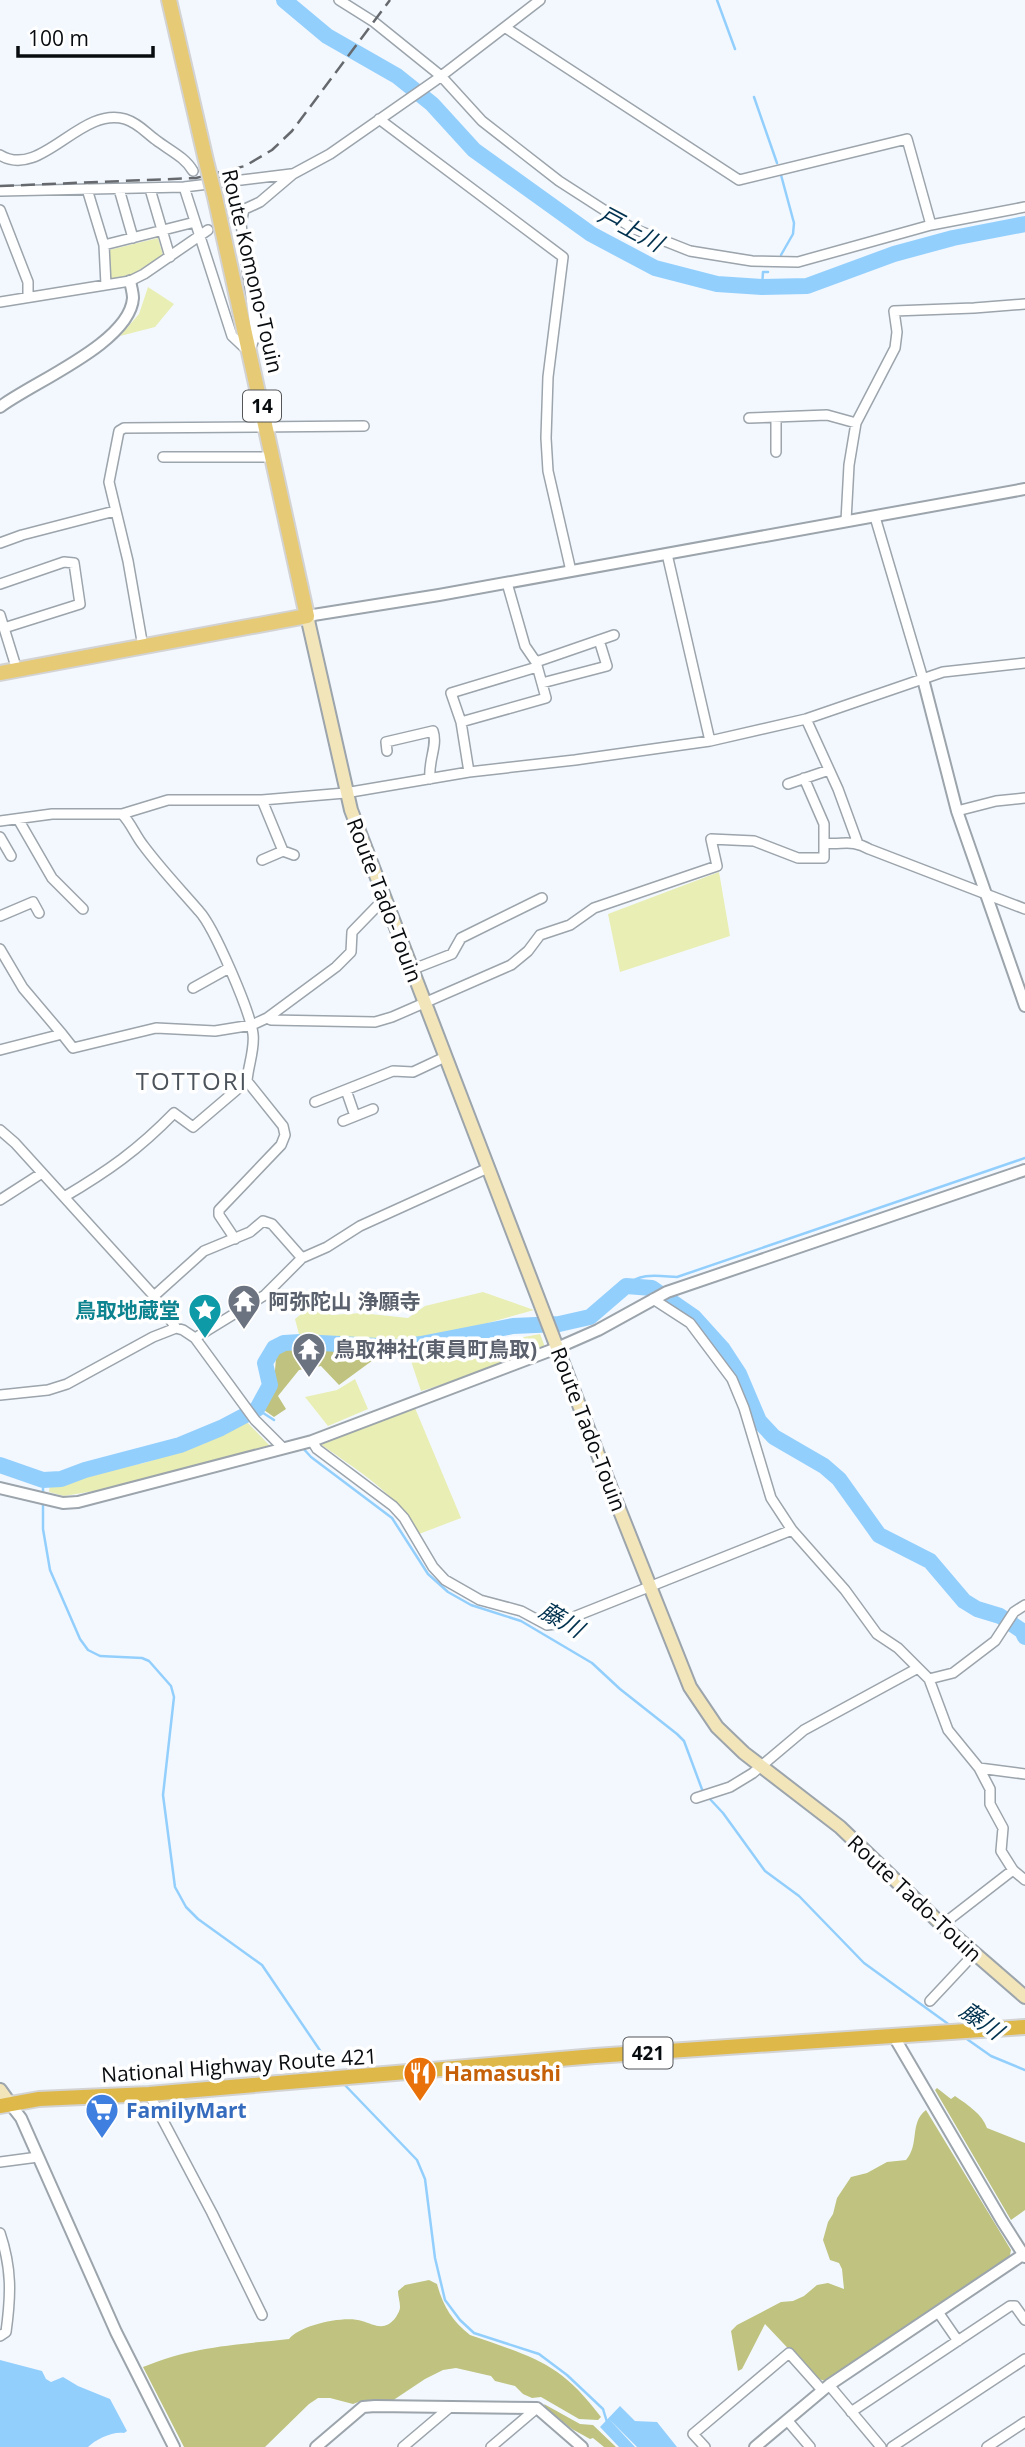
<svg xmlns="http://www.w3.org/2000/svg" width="1025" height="2447" viewBox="0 0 1025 2447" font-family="'Open Sans','Noto Sans JP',sans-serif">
  <rect width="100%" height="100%" fill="#f3f8fe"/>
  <path fill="#e9eeb4" d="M158 238 163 255 133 274 111 279 109 250Z
    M148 287 174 304 155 327 120 336 139 314Z
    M719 872 730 936 620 972 608 914Z
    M483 1292 534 1310 406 1346 301 1342 295 1319 316 1302 331 1315 361 1313 408 1318 425 1306Z
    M540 1334 547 1352 421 1391 410 1358Z
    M355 1379 368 1409 328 1426 305 1397 337 1390Z
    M415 1408 461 1518 419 1534C398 1494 355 1469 319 1443L364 1428Z
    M246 1421 270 1446 118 1487 64 1496 49 1492 50 1484 60 1485 87 1474 144 1463 193 1447Z"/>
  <path fill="#bfc37f" d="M277 1346 384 1352 339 1385 321 1366 299 1370 278 1396 286 1409 274 1417 261 1408 274 1382Z
    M937 2088 951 2099 955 2096C968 2105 982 2114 987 2128L1025 2143V2210L1011 2220 935 2090Z
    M926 2110 1011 2250 1009 2260 825 2381 816 2378 765 2324 742 2369 738 2371 731 2331 737 2325 781 2302 793 2301 804 2296 817 2285 828 2283 844 2289 842 2269 839 2263 830 2260 823 2240 828 2222 833 2214 837 2198 851 2177 867 2173 887 2162 906 2160C920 2144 909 2123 926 2110Z
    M429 2280 437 2284C443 2306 452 2321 470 2335 533 2357 560 2362 601 2417L598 2420 579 2419 541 2397 532 2398 523 2394 515 2386 495 2381 491 2376 456 2368 443 2370 425 2379 392 2401H361L353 2404 330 2398H318L309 2404 265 2447H184L143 2367C194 2346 235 2345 289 2339 300 2325 345 2315 362 2321 375 2325 385 2332 396 2317 397 2315 400 2311 400 2307 400 2302 398 2296 398 2291L405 2285Z
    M544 2404 580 2424 593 2425 616 2447H604L593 2438 590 2439 572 2429 546 2408Z"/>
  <path fill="#93cffd" d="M0 2360 42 2371 46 2379 51 2382 63 2377 78 2386 110 2399 127 2431 124 2433C113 2431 96 2439 88 2447H0Z
    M620 2406 635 2421 657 2422 677 2447H637L609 2419 635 2447H619L600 2427Z"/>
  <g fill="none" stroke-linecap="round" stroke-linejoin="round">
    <path stroke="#93cffd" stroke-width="2.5" d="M717 0 735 49
      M754 97 777 163
      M781 255 793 234 794 223 781 175
      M762 287 763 272H768
      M626 1286C640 1272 658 1276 677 1277L1025 1158
      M257 1409 274 1420
      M301 1446 311 1457 392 1518 428 1574 448 1592 471 1605 521 1621 592 1663 620 1689 677 1734 684 1741 703 1792
      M43 1495V1480
      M43 1502V1529L50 1570 80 1639 88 1650 100 1656 142 1658 149 1661 171 1686 174 1697 163 1795 175 1887 186 1907 198 1919 262 1965 336 2074
      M708 1797 723 1813 765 1871 799 1896 864 1963 951 2026
      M964 2037 991 2056 1025 2070
      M342 2082 417 2160 425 2179 435 2258 445 2300 460 2320 474 2333 539 2354 567 2375 603 2409 607 2422"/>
    <path stroke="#93cffd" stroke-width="16" d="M284 0 327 36 397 76 432 104 474 150 591 234 655 268 717 284 762 287 807 286 894 254 953 238 1025 224
      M0 1465 43 1480 61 1479 85 1470 180 1445 221 1428 257 1409 270 1385 265 1363 274 1348 284 1343 301 1342 398 1347 421 1344 513 1326 559 1324 590 1317 626 1286 652 1288 694 1317 722 1348 739 1374 759 1421 774 1437 824 1466 839 1479 879 1535 930 1561 964 1601 977 1609 1000 1616 1022 1631 1025 1637"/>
    <defs>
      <path id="minor" d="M339 0 374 22 441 76 482 121 559 181 632 228 690 251 752 261 798 262 931 225 1025 207
        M506 28 739 180 907 139 931 225
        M379 119 563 257 548 377 546 438 548 471 571 571
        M0 155C41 180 80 106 125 119 138 123 145 132 156 140 169 150 185 157 193 171
        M184 187 232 336 249 352 256 334 241 224 244 209
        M87 189 104 245 106 285
        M119 189 133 238
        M150 189 170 257
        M0 191 184 187 291 174
        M0 210 28 282V297
        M234 214 260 202 293 174 330 154 436 80 540 0
        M104 245 195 222
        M0 302 130 281 144 274 208 230
        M749 418 827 415 856 423
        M776 452V417
        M163 457H273
        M875 517 923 679
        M846 521 849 465 856 423 895 348 897 332 894 311 974 308 1025 304
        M0 543 22 535 115 511
        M667 554 710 741
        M0 584 64 562 74 563 80 604 4 628
        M0 615 17 670
        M143 647 128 561 109 482 119 431 124 428 364 426
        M536 662 614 635
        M542 683 607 666 599 640
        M806 719 838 789 857 841
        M461 722 451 693 537 667
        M387 751 386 742 433 731C438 746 428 760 430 779
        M469 772 461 722 546 698 536 662 525 646 507 583
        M804 778 824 824V843
        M788 784 829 770
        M957 811 996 801 1025 798
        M122 814C131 823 135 835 143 845 160 868 180 889 199 911 214 927 250 1011 253 1034 255 1049 248 1066 247 1081L283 1126 285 1135 281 1145 219 1210V1215L235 1239
        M18 819 52 878 83 909
        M0 821 52 814H122L168 800H262L345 793 469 772 575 760 710 741 806 719 943 672 1025 663
        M0 837 11 856
        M283 851 294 855
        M262 860 283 851 262 800
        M0 916 33 902 39 913
        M0 949 23 988 62 1034
        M411 970 452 954 461 938 542 898
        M193 988 229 968
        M267 1018 271 1020 375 1022 392 1017 511 965 528 951 540 935 570 925 594 908 717 866 711 839 754 841 798 858H824V843C843 845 852 839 869 849L1025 909
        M0 1050 62 1034 73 1048 156 1028 215 1031 252 1025 267 1018 336 967 351 952 352 932 384 899
        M346 1090 355 1116
        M315 1102 393 1071 413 1072 445 1057
        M343 1121 373 1109
        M0 1130 15 1143 154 1296 176 1328 183 1330 195 1338 255 1420 283 1448
        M64 1197C108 1171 138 1150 174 1113L193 1127 247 1081
        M0 1200 42 1173
        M154 1296 204 1251 250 1232 263 1221 272 1224 302 1258
        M653 1299 690 1323 732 1379 744 1408 771 1498 792 1530
        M195 1338 265 1295 302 1258 327 1247 360 1226 488 1168
        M0 1395 48 1390 67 1384 153 1337 176 1328
        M312 1441 317 1449 393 1506 404 1518 433 1567 445 1580 480 1600 521 1611 547 1625 556 1624 792 1530 845 1590 877 1634 898 1648 929 1679 953 1673 995 1641 1014 1612 1025 1605
        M929 1679 948 1730 979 1768 1025 1774
        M696 1798 730 1787 753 1773 804 1730 918 1668
        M1013 1870 1025 1880
        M942 1925 1013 1870 1001 1851 1003 1828 990 1804V1789L979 1768
        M930 2001 974 1954
        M149 2094 212 2213 262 2315
        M0 2162 38 2157
        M0 2233C12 2269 11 2295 6 2332L0 2336
        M938 2312 958 2341
        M829 2385 881 2447
        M851 2412 1010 2306H1015L1025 2320
        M787 2420 810 2447
        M403 2447 449 2408
        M491 2447 537 2408
        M705 2447 693 2434 789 2353 822 2390
        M892 2447 1025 2359
        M987 2447 1025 2422"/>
      <path id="tertiary" d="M0 407C33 382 130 343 133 298 133 293 131 286 130 281
        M307 616 439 595 1025 489
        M923 679 957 811 1025 1006
        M0 1488 63 1503 78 1502 312 1441 557 1348 598 1330 667 1292 1025 1170
        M893 2035 1002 2221 1025 2257
        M10 2104 21 2118 116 2332 174 2447
        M316 2447 363 2407 375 2406 537 2408 582 2447
        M755 2447 829 2385 1024 2254"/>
      <path id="secondary" d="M307 616 351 810 612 1491 690 1687 717 1727 744 1753 840 1827 942 1925 1025 1997
        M0 2090 10 2104"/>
      <path id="primary" d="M169 0 207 165
        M0 673 307 616 215 197"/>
      <path id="trunk" d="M0 2106 39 2099 149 2094 595 2056 1025 2027"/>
    </defs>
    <use href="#minor" stroke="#9ca4ac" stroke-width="12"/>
    <use href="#tertiary" stroke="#9ca4ac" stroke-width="14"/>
    <use href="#secondary" stroke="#9ca4ac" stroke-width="16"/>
    <use href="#primary" stroke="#d3d3d4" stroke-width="18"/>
    <use href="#trunk" stroke="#d3d3d4" stroke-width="18"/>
    <use href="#minor" stroke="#fff" stroke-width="9"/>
    <use href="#tertiary" stroke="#fff" stroke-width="10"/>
    <use href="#secondary" stroke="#f2e5ba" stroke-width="12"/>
    <use href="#primary" stroke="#e6ca76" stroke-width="14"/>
    <use href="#trunk" stroke="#deb848" stroke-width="14"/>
    <path stroke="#666a6e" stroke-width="2.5" stroke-dasharray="14 7" stroke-linecap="butt" d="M0 186 196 178 245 166 272 150 292 131 390 0"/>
    <defs>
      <path id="primary-bridge" d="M207 165 215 197"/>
    </defs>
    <use href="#primary-bridge" stroke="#d3d3d4" stroke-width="18" stroke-linecap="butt"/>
    <use href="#primary-bridge" stroke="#e6ca76" stroke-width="14"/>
  </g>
  <defs>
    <symbol id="temple-pin" viewBox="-11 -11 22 30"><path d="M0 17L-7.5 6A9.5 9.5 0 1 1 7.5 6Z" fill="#6b7280" stroke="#fff"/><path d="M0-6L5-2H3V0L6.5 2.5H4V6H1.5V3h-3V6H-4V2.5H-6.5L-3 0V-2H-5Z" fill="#fff"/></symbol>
    <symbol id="sight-pin" viewBox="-11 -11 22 30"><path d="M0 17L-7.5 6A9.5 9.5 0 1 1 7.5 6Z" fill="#0f9aa8" stroke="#fff"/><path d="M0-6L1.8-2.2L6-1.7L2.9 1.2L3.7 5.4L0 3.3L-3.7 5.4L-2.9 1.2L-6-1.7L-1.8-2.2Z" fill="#fff"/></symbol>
    <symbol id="restaurant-pin" viewBox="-11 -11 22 30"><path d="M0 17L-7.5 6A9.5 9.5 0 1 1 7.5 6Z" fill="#e8710a" stroke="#fff"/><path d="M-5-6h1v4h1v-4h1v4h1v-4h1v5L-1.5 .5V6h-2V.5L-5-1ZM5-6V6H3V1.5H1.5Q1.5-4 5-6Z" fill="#fff"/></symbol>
    <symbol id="supermarket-pin" viewBox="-11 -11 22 30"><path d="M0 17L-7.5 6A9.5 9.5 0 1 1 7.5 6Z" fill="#3f7fe0" stroke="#fff"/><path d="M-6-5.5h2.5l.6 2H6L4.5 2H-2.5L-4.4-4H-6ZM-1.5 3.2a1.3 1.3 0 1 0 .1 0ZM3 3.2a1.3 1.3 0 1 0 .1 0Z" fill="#fff"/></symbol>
  </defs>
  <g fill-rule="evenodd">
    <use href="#temple-pin" x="225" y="1282" width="38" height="52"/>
    <use href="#sight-pin" x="186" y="1291" width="38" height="52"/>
    <use href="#temple-pin" x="290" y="1330" width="38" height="52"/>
    <use href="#restaurant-pin" x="401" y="2054" width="38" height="52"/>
    <use href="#supermarket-pin" x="83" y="2091" width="38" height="52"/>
  </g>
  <g text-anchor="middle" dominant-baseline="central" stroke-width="7" stroke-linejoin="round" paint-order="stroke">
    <g fill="#fff" stroke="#535557" stroke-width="2">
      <rect x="243" y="390.5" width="38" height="31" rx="5"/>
      <rect x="623.5" y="2037.5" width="49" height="31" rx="5"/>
    </g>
    <g font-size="19" font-weight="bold" fill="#090c0f">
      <text x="262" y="406">14</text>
      <text x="648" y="2053">421</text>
    </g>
    <g font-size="21" fill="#090c0f" stroke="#fff">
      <text transform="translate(253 271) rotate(77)">Route Komono-Touin</text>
      <text transform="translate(385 900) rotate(69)">Route Tado-Touin</text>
      <text transform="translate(589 1429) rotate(69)">Route Tado-Touin</text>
      <text transform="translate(915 1898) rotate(43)">Route Tado-Touin</text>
      <text transform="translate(239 2065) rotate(-4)">National Highway Route 421</text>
    </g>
    <g font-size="21" font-weight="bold" fill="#5b616d" stroke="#fff" text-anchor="start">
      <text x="268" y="1301">阿弥陀山 浄願寺</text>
      <text x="334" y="1349">鳥取神社(東員町鳥取)</text>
    </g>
    <g font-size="21" font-weight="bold" fill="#0d838f" stroke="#fff" text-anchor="end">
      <text x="180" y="1310">鳥取地蔵堂</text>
    </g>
    <g font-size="21" font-weight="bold" fill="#c56008" stroke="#fff" text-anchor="start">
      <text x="444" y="2073">Hamasushi</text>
    </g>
    <g font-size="21" font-weight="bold" fill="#366cbe" stroke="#fff" text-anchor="start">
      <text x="126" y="2110">FamilyMart</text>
    </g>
    <g font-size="23" font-style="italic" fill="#00314e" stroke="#fff">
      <text transform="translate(631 228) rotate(28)">戸上川</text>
      <text transform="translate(562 1619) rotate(30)">藤川</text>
      <text transform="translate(982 2020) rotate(35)">藤川</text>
    </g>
    <g font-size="24" letter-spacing="2" fill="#4c535b" stroke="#fff">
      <text x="192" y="1080">TOTTORI</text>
    </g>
  </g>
  <path d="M18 46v10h135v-10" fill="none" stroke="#090c0f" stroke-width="3.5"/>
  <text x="28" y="46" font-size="21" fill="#090c0f" stroke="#ffffff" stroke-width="5" paint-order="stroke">100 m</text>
</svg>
